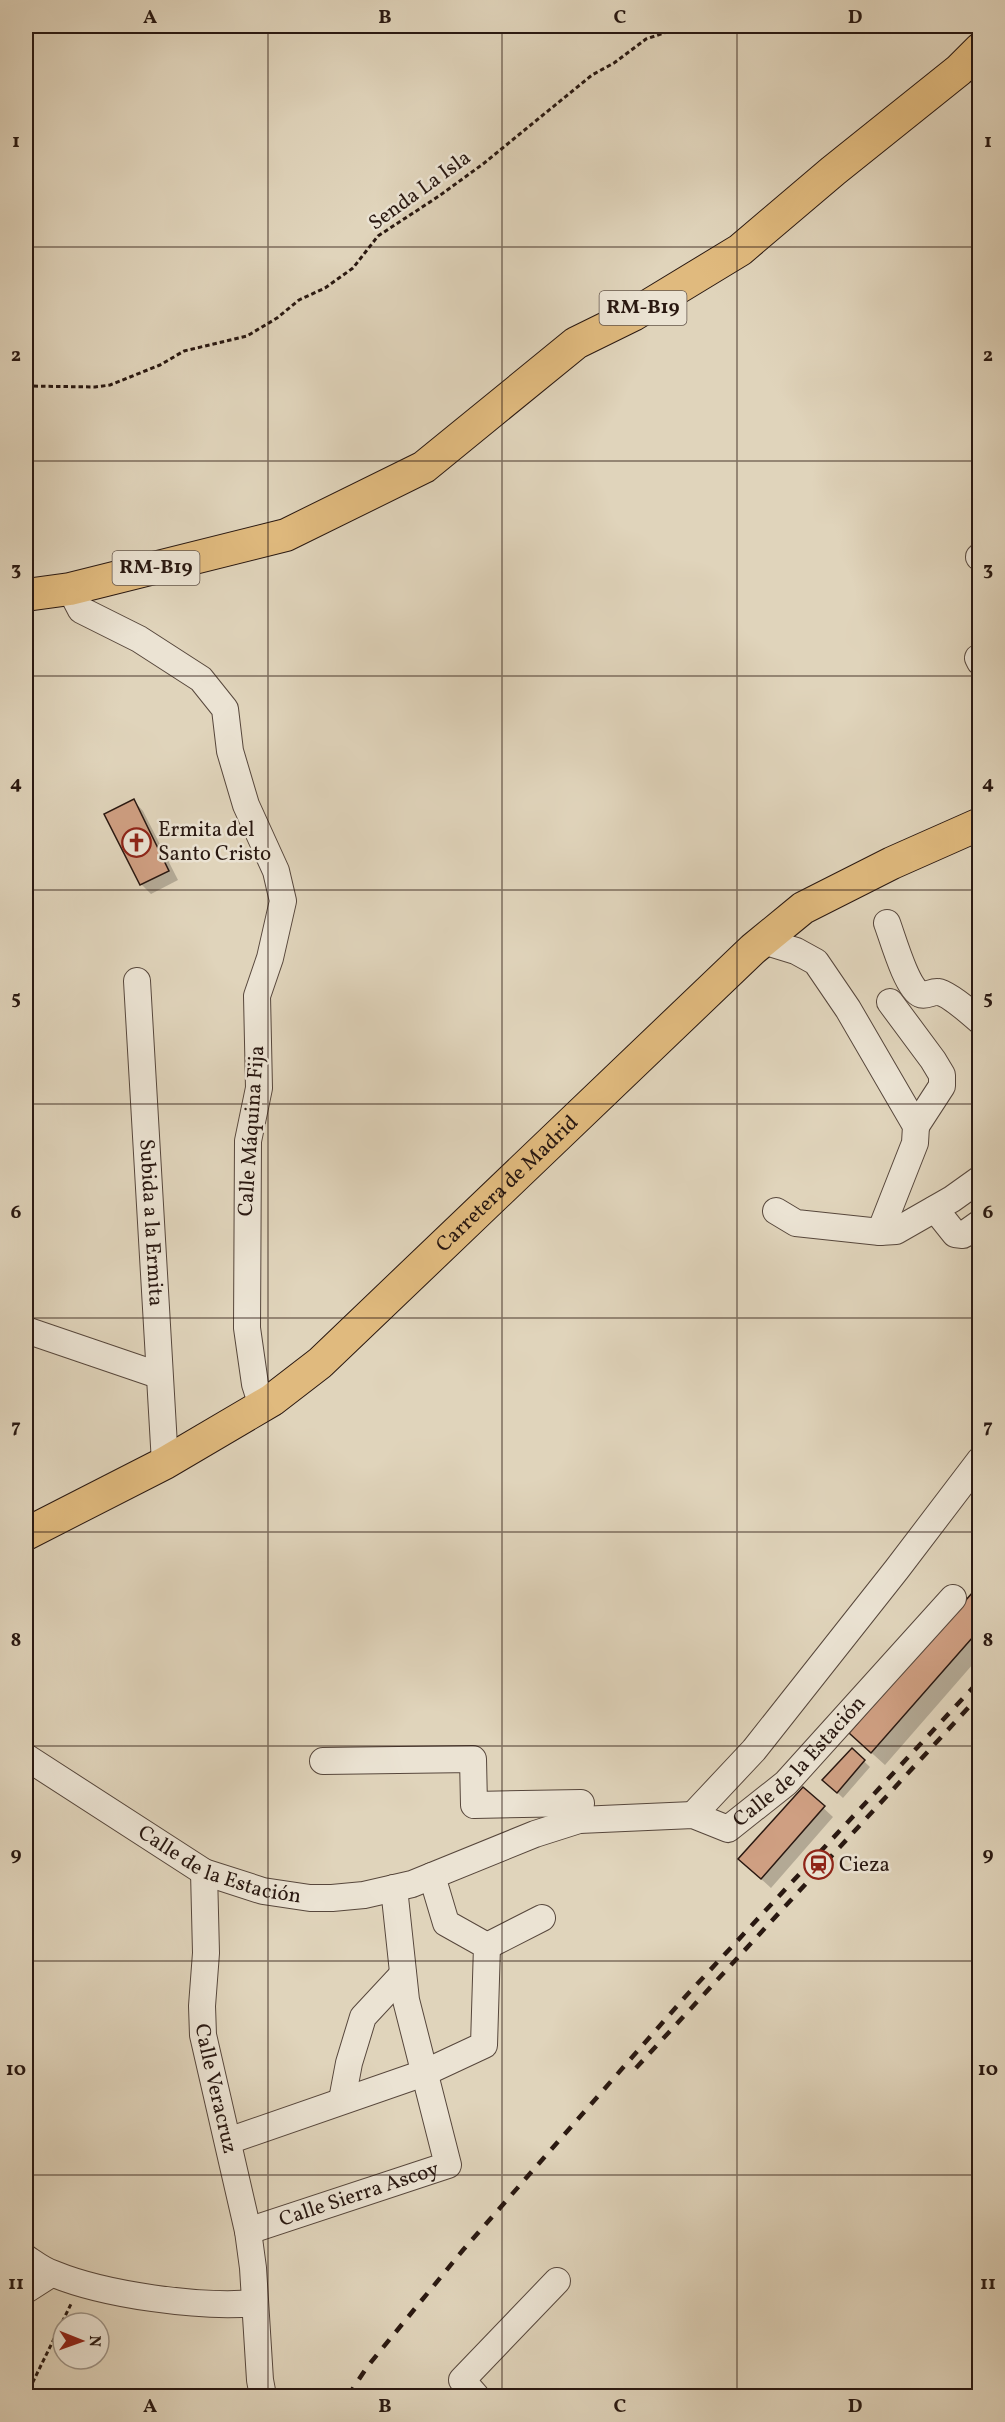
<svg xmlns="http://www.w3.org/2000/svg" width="1005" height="2422" viewBox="0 0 1005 2422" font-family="Vollkorn,serif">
  <rect width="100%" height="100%" fill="#e0d4bb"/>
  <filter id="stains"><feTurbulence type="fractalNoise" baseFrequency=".00333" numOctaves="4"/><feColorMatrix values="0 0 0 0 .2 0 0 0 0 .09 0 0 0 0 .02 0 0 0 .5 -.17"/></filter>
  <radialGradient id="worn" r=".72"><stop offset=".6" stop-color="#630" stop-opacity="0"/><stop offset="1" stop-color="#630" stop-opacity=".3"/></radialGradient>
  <path fill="#0003" d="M134 801 143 811 178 880 151 894 141 884Z
    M980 1587V1656L885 1765 864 1746Z
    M852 1750 870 1767 843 1798 830 1786Z
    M803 1789 833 1817 771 1888 750 1869Z"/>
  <path fill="#cf9f82" stroke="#291811" stroke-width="1.5" d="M134 799 169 871 140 885 104 814Z
    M980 1584V1629L871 1753 849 1733Z
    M852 1748 865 1760 837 1793 822 1780Z
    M803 1787 825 1806 761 1879 738 1859Z"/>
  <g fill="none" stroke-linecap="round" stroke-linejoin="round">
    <defs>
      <g id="minor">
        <path d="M979 557H980"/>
        <path d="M70 589 81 610 139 639 201 679 225 709 230 751 246 805 276 871 283 901 270 958 257 996 259 1088 248 1141 247 1328 255 1384 262 1406"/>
        <path d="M980 657 978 658 980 662"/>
        <path d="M887 923C892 936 907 989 920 994 926 997 932 991 938 992 948 993 972 1014 980 1021"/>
        <path d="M763 941 796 951 816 962 848 1009 916 1126 915 1143 880 1232"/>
        <path id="s1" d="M137 981 165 1463"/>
        <path d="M890 1002 933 1060 942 1075V1086L916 1126"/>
        <path d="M935 1209 955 1234 963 1235 980 1223"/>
        <path d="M776 1211 796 1223 880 1232 896 1231 952 1199 980 1179"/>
        <path d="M26 1330 158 1375"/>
        <path id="s2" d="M26 1757 204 1872 263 1891 310 1898H332L364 1895 412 1884 535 1834 579 1820 693 1815 728 1829 786 1783 953 1598"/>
        <path d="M323 1761 473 1759 474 1805 581 1803 579 1820"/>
        <path d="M693 1815 754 1750 897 1569 980 1460"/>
        <path id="s3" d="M204 1872 206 1953 202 2006 203 2035 248 2231 253 2268 260 2380 263 2396"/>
        <path d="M487 1946 542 1918"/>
        <path d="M342 2100 349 2063 363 2017 403 1974"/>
        <path d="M228 2141 424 2073 484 2045 487 1946 446 1923 432 1876"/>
        <path id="s4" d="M248 2231 448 2165 406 2000 394 1888"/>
        <path d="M26 2258C35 2264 44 2271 54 2274 105 2295 200 2308 255 2303"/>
        <path d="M26 2290 51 2274"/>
        <path d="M476 2396 462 2380 557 2281"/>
      </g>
      <g id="major">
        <path d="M26 595 70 589 286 535 424 467 576 343 633 315 740 250 833 171 959 70 980 49"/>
        <path id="s5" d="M26 1534 165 1463 272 1400 320 1363 753 949 803 908 892 863 980 824"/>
      </g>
    </defs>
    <use href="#minor" stroke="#57473c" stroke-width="28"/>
    <use href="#major" stroke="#291811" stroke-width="34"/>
    <path stroke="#291811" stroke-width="3" stroke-dasharray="4.5 3" stroke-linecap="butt" d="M26 386 95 387 110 385 160 365 184 351 247 336 277 318 299 300 325 288 353 268 378 236 439 196 483 164 592 75 614 63 646 39 685 26
      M26 2396 72 2302"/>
    <use href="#minor" stroke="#ebe3d3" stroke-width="26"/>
    <use href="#major" stroke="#e0ba7e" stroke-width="32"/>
    <path stroke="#291811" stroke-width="4.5" stroke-dasharray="10 10" stroke-linecap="butt" d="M636 2068 980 1695
      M348 2396 367 2367 463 2250 685 1997 980 1680"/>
  </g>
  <path fill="none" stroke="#291811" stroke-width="1.5" stroke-opacity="0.55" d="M268 26V2396M502 26V2396M737 26V2396M26 247H980M26 461H980M26 676H980M26 890H980M26 1104H980M26 1318H980M26 1532H980M26 1746H980M26 1961H980M26 2175H980"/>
  <defs>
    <symbol id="church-ring" viewBox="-11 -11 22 22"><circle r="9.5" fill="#ebe3d3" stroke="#8f2418" stroke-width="1.5"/><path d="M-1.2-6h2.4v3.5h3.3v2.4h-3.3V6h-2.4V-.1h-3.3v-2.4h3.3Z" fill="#8f2418"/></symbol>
    <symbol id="station-ring" viewBox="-11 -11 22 22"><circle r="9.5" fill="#ebe3d3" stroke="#8f2418" stroke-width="1.5"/><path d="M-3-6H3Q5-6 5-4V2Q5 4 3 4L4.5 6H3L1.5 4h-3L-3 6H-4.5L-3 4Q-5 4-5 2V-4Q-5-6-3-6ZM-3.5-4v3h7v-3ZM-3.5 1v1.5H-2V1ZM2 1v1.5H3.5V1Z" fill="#8f2418"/></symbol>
  </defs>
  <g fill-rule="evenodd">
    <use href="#church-ring" x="120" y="826" width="33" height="33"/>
    <use href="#station-ring" x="802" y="1848" width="33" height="33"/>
  </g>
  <g text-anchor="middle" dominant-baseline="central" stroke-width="5" stroke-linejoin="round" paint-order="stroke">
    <g fill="#ebe3d3" stroke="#63554b" stroke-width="1.5">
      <rect x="599.5" y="291" width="87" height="34" rx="4.5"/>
      <rect x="112.5" y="551" width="87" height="34" rx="4.5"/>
    </g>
    <g font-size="20" font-weight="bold" fill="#291811">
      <text x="643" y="308">RM-B19</text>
      <text x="156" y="568">RM-B19</text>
    </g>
    <g font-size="21" fill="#291811" stroke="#ebe3d3">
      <text transform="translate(420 191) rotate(-36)">Senda La Isla</text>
      <text transform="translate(252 1131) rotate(-86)">Calle Máquina Fija</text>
      <text stroke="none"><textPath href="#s5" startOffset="600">Carretera de Madrid</textPath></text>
      <text stroke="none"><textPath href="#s1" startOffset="242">Subida a la Ermita</textPath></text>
      <text stroke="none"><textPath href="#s2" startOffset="854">Calle de la Estación</textPath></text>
      <text stroke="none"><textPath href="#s2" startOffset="224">Calle de la Estación</textPath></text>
      <text stroke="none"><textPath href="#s3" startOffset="218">Calle Veracruz</textPath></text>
      <text stroke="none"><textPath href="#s4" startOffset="117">Calle Sierra Ascoy</textPath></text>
    </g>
    <g font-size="21" fill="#291811" stroke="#ebe3d3" text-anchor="start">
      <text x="158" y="830">Ermita del<tspan x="158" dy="24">Santo Cristo</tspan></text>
      <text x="839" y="1865">Cieza</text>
    </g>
  </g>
  <rect width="1005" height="2422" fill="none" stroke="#e0d4bb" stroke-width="66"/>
  <g transform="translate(81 2341) rotate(91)"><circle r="28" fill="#ebe3d3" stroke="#9d9285" stroke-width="1.5"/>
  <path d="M0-4.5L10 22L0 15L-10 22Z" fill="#8f2418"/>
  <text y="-9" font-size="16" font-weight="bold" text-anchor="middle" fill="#291811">N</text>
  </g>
  <rect x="33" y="33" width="939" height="2356" fill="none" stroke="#291811" stroke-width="2"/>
  <g font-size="20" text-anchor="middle" font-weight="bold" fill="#291811">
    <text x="150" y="23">A</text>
    <text x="385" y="23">B</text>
    <text x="620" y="23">C</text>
    <text x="855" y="23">D</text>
    <text x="16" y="147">1</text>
    <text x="988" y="147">1</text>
    <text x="16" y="361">2</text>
    <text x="988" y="361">2</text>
    <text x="16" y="575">3</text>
    <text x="988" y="575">3</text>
    <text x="16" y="789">4</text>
    <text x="988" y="789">4</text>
    <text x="16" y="1004">5</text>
    <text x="988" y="1004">5</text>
    <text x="16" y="1218">6</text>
    <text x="988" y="1218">6</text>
    <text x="16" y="1432">7</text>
    <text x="988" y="1432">7</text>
    <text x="16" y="1646">8</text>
    <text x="988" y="1646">8</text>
    <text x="16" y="1860">9</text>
    <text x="988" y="1860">9</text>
    <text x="16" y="2075">10</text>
    <text x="988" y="2075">10</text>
    <text x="16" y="2289">11</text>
    <text x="988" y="2289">11</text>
    <text x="150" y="2412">A</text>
    <text x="385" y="2412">B</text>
    <text x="620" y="2412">C</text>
    <text x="855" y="2412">D</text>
  </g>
  <rect width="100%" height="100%" filter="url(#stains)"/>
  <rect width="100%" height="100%" fill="url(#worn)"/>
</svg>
